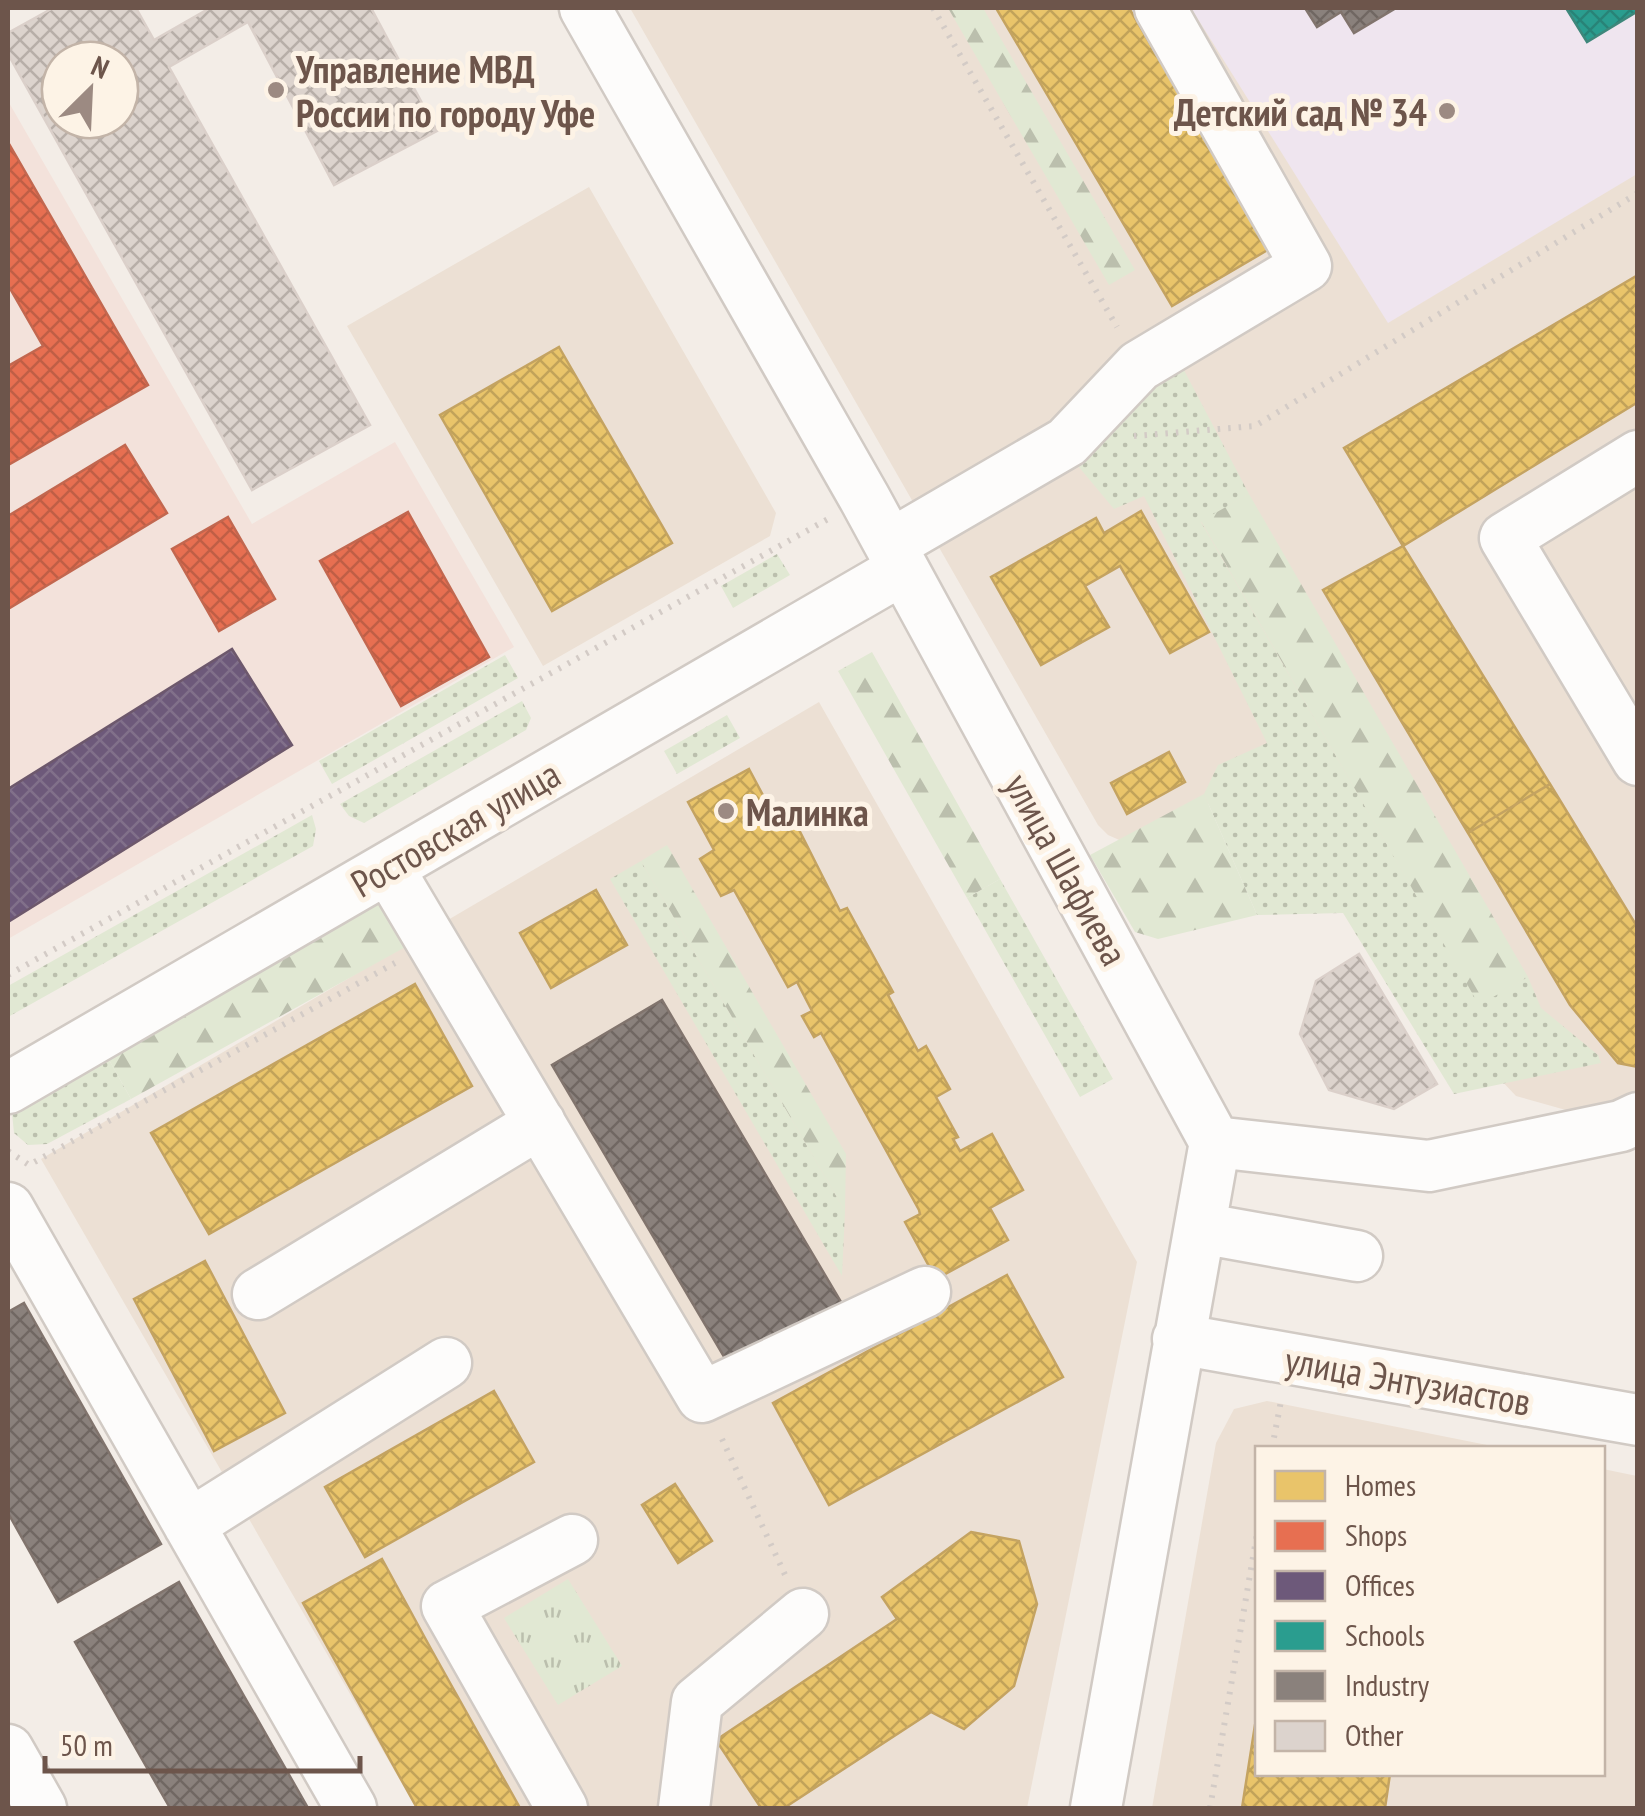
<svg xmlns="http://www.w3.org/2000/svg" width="1645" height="1816" viewBox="0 0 1645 1816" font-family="'PT Sans Narrow',sans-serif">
  <defs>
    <pattern id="grass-dots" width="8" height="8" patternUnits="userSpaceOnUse" patternTransform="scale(2.5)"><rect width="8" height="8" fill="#e1e8d3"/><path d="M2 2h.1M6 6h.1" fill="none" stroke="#bbbfad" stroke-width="1.8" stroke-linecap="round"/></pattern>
    <pattern id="forest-firs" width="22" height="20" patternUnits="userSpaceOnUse" patternTransform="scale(2.5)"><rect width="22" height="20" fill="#e1e8d3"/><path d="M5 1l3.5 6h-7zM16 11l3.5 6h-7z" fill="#bbbfad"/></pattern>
    <pattern id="park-tufts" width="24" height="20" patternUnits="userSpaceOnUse" patternTransform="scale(2.5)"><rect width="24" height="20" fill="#e1e8d3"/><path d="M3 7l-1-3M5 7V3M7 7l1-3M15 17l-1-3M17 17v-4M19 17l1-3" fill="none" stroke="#bbbfad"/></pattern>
    <pattern id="homes-cross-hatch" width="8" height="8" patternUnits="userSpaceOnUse" patternTransform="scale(2.5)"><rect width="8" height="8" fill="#e9c46a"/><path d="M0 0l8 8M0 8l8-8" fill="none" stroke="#c1a259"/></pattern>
    <pattern id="shops-cross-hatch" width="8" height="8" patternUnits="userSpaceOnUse" patternTransform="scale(2.5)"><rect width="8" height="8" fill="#e76f51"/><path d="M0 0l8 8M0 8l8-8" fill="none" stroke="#bf5e45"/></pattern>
    <pattern id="offices-cross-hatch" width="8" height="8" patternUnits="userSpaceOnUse" patternTransform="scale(2.5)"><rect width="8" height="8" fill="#6d597a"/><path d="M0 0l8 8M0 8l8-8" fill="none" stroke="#81708a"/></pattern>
    <pattern id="schools-cross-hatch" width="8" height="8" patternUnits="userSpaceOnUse" patternTransform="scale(2.5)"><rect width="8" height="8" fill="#2a9d8f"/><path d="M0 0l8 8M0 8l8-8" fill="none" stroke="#288377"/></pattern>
    <pattern id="industry-cross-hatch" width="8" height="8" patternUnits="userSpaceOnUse" patternTransform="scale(2.5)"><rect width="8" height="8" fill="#8a817c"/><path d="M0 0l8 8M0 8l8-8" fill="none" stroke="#706762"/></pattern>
    <pattern id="building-cross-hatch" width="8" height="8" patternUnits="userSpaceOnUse" patternTransform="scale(2.5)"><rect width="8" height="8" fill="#dcd3cd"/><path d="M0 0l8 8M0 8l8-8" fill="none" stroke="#b7aea8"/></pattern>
  </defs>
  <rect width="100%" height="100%" fill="#f3ede7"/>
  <path fill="#ece0d4" d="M630 8H1637V1130L1516 1096 1462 1039 1294 754 1141 844 1126 843 1108 835 1098 825Z
    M589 187 776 513 770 536 543 666 347 326Z
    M819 702 1137 1262 1027 1808H416L41 1159Z
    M1267 1401 1502 1448H1258V1774H1602L1603 1469 1637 1476V1808H1152L1216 1443 1234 1409Z"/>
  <path fill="#f3e2db" d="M8 101 252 524 395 442 514 647 8 939Z"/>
  <path fill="#efe5ef" d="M1191 8H1637V174L1388 323Z"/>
  <path fill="url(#grass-dots)" d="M1176 355 1249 494 1201 522 1479 1004 1528 977 1541 1008 1598 1055 1601 1063 1454 1094 1343 913 1257 915 1204 794 1218 765 1267 743 1144 496 1114 509 1068 454Z
    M777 554 790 575 733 608 721 586Z
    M505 655 518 678 332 784 319 761Z
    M522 701 531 718 526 730 364 823 349 816 340 804Z
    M727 715 740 738 677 774 664 751Z
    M312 815 316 829 313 846 8 1017V986Z
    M641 861 845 1211 842 1276 610 879Z
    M1000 879 1113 1079 1080 1097 967 898Z
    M104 1051 131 1099 47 1144 28 1145 14 1133 12 1113 21 1098Z"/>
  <path fill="url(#forest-firs)" d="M948 8H983L1135 270 1109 285Z
    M1249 494 1528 977 1479 1005 1201 521Z
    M872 652 1000 879 967 898 838 671Z
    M1204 794 1257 915 1158 939 1135 932 1090 855Z
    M667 845 846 1154 845 1211 641 861Z
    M377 897 409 945 131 1099 104 1051Z"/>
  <path fill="url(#park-tufts)" d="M568 1579 622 1666 558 1705 504 1618Z"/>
  <path fill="url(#homes-cross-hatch)" stroke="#c4a361" stroke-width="2.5" d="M996 8H1129L1271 248 1172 306Z
    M1638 275V402L1403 546 1344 448Z
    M559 347 672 543 552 611 440 415Z
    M1141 511 1209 632 1170 653 1120 566 1085 586 1109 627 1041 665 991 577 1096 518 1104 533Z
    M1403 546 1550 784 1468 833 1323 590Z
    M1169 752 1185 782 1127 814 1111 783Z
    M749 769 775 818 789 810 840 911 847 908 893 992 888 995 918 1051 926 1046 950 1089 936 1097 958 1137 953 1139 960 1151 992 1134 1023 1190 990 1208 1008 1240 936 1279 905 1222 920 1214 919 1210 821 1033 814 1037 802 1016 812 1011 797 982 788 987 734 890 721 896 700 859 714 850 688 802Z
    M1550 784 1638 928V1067L1618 1063 1570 1005 1468 833Z
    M596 890 627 945 551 988 520 933Z
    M415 984 472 1086 209 1234 151 1133Z
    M205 1261 285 1413 214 1451 134 1299Z
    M1007 1275 1063 1377 829 1505 773 1403Z
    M494 1391 534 1462 365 1557 325 1487Z
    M675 1484 712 1541 678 1563 642 1505Z
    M971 1532 1019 1541 1037 1604 1014 1686 964 1729 931 1712 784 1808H761L716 1740 897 1619 882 1597Z
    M382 1559 431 1649 520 1808H417L303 1603Z
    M1258 1706V1774H1390L1385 1808H1242Z"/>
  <path fill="url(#shops-cross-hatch)" stroke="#c2674f" stroke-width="2.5" d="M8 142 148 385 8 465V366L43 346 8 285Z
    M125 445 167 513 8 609V516Z
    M408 512 489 657 401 706 320 561Z
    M228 517 275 599 219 631 172 549Z"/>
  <path fill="url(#offices-cross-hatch)" stroke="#6d586c" stroke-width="2.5" d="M232 649 292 745 8 922V789Z"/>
  <path fill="url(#schools-cross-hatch)" stroke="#3e877b" stroke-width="2.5" d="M1566 8H1638V11L1587 42Z"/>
  <path fill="url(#industry-cross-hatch)" stroke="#81746d" stroke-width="2.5" d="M1305 8H1396L1354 33 1341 12 1317 27Z
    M662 1000 847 1312 736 1377 552 1065Z
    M24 1303 161 1544 58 1602 8 1513V1312Z
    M179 1582 308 1808H170L75 1642Z"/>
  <path fill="url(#building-cross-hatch)" stroke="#dbd0ca" stroke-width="2.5" fill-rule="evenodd" d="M53 8H136L154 40 210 8H371L437 131 334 185 248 22 169 67 370 425 252 490 8 54V33ZM60 60H120V120H60Z
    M1359 954 1437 1084 1394 1109 1329 1090 1300 1034 1316 981Z"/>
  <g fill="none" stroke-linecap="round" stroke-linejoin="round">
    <defs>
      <path id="minor" d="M585 8 865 499 1215 1142 1096 1808
        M1638 456 1505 538 1638 760
        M890 545 1067 442 1139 366 1306 266 1160 8
        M388 868 702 1397 925 1292
        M8 1088 903 569
        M1215 1142 1429 1166 1621 1126 1638 1118
        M8 1208 351 1808
        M1200 1228 1357 1256
        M258 1294 540 1123
        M1178 1339 1638 1420
        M189 1525 446 1363
        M8 1750 41 1808
        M562 1808 447 1606 572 1540
        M684 1808 697 1702 803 1614"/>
    </defs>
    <use href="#minor" stroke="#d1cac4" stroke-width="55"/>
    <path stroke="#d3cbc6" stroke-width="6" stroke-dasharray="2.5 8" stroke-linecap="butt" d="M933 8 1117 327
      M1134 436 1255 426 1638 193
      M8 975 828 519
      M8 1151 29 1165 395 963
      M722 1439 786 1577
      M1272 1448 1281 1401
      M1210 1808 1258 1528"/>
    <use href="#minor" stroke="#fdfcfb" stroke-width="50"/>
  </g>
  <g fill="#9c8a82" stroke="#fdf3e6" stroke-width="4">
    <circle cx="276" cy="90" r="10"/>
    <circle cx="1447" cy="111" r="10"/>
    <circle cx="726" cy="811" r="10"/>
  </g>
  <g text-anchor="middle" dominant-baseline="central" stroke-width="10" stroke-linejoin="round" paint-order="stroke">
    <g font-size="38" font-weight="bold" fill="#6d554b" stroke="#fdf3e6" text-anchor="start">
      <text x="296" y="68">Управление МВД<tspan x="296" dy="44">России по городу Уфе</tspan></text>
      <text x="1427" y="111" text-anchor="end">Детский сад № 34</text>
      <text x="746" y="811">Малинка</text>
    </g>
    <g font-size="38" fill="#6d554b" stroke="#fdf3e6">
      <text transform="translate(455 828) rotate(-30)">Ростовская улица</text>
      <text transform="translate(1067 869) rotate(61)">улица Шафиева</text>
      <text transform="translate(1408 1380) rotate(10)">улица Энтузиастов</text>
    </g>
  </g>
  <rect width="1645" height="1816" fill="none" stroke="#6d554b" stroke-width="20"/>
  <rect x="1255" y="1446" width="350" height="330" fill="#fdf3e6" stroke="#c3b4a8" stroke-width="2.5"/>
  <rect x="1275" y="1471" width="50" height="30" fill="#e9c46a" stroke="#c3b4a8" stroke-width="2.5"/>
  <text x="1345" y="1496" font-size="30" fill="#6d554b">Homes</text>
  <rect x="1275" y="1521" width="50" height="30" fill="#e76f51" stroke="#c3b4a8" stroke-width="2.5"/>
  <text x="1345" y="1546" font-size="30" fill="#6d554b">Shops</text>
  <rect x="1275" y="1571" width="50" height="30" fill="#6d597a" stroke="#c3b4a8" stroke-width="2.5"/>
  <text x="1345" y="1596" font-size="30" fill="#6d554b">Offices</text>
  <rect x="1275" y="1621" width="50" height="30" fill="#2a9d8f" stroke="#c3b4a8" stroke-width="2.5"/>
  <text x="1345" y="1646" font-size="30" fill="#6d554b">Schools</text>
  <rect x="1275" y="1671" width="50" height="30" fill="#8a817c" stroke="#c3b4a8" stroke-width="2.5"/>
  <text x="1345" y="1696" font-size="30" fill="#6d554b">Industry</text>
  <rect x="1275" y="1721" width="50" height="30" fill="#dcd3cd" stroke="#c3b4a8" stroke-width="2.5"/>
  <text x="1345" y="1746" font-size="30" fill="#6d554b">Other</text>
  <g transform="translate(90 90) rotate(24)"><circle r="48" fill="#fdf3e6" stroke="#c3b4a8" stroke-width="2.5"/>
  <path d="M0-8L18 38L0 25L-18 38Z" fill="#9c8a82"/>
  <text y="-15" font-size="28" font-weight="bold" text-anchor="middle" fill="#6d554b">N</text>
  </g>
  <path d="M45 1756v15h315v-15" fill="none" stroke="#6d554b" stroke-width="5"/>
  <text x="60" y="1756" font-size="30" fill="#6d554b" stroke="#fdf3e6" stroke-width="8" paint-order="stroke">50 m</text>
</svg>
